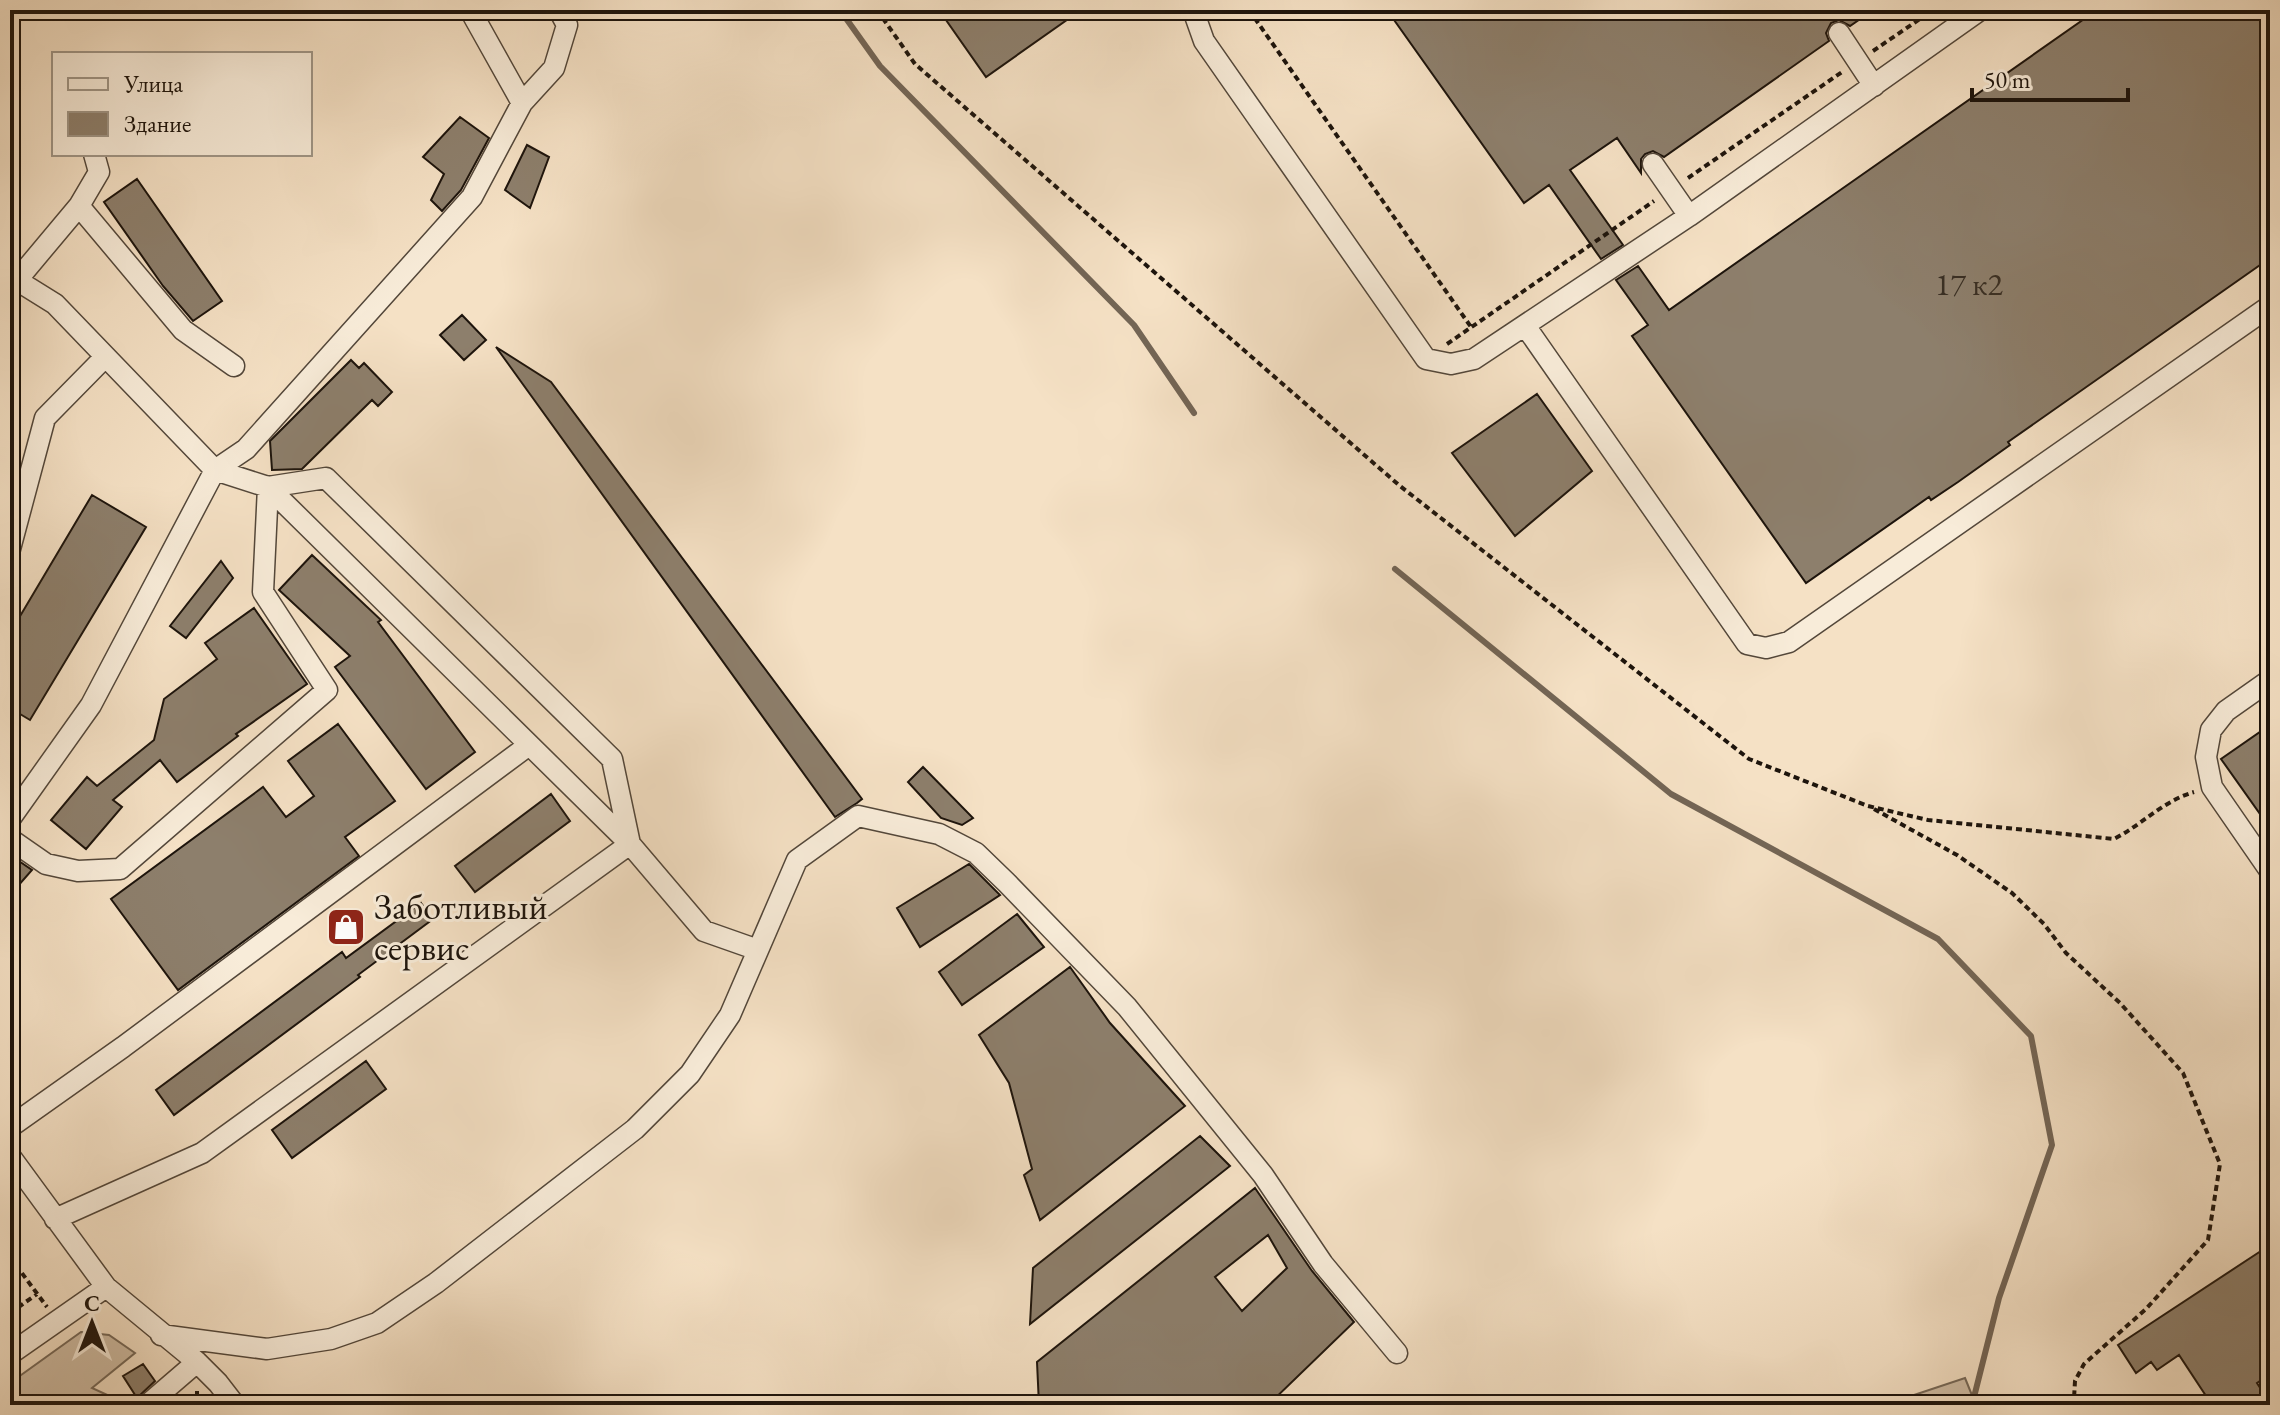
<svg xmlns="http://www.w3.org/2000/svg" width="2280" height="1415" viewBox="0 0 2280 1415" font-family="'EB Garamond',serif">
  <rect width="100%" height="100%" fill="#f5e1c5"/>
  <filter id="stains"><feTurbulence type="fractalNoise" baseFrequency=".0025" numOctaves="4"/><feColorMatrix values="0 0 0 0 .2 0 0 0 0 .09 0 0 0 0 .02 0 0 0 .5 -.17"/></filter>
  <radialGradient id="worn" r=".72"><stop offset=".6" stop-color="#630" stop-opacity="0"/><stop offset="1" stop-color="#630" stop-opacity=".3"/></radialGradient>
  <path fill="#d0bea6" stroke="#766959" stroke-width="2" d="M81 1332 109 1335 135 1353 92 1388 129 1405H10V1383Z
    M1965 1378 1976 1405H1884Z"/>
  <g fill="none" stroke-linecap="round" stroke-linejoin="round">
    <path stroke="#736555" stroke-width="6" d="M840 10 880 66 1134 325 1194 413
      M1395 569 1671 794 1938 939 2031 1036 2052 1145 1999 1298 1972 1405"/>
  </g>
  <path fill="#8d7f6c" stroke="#1d140c" stroke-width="2" fill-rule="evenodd" d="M939 10H1081L986 77Z
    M1387 10H1873L1850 26 1839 20 1831 23 1826 33 1829 41 1664 157 1653 151 1645 154 1641 159V173L1617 138 1570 170 1623 245 1601 259 1549 185 1524 203Z
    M2097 10H2270V258L2008 442 2010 445 1958 482 1931 500 1929 497 1806 583 1632 336 1648 325 1616 280 1638 266 1669 310Z
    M460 117 489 138 461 190 442 211 431 200 444 174 423 157Z
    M527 145 549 157 530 208 505 190Z
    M137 179 222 301 193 321 163 286 104 202Z
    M462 315 486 340 464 360 440 335Z
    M496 347 551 382 862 799 857 803 835 817Z
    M351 360 359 368 364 363 392 392 378 406 372 400 302 469 272 470 270 441Z
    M1537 394 1592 471 1515 536 1452 453Z
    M92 495 146 527 30 720 10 708V633Z
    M312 555 381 620 378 622 475 752 426 789 335 667 350 656 279 590Z
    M221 561 233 578 186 638 170 626Z
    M254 608 307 684 236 734 238 736 177 782 160 760 113 800 122 807 86 849 51 820 87 777 97 786 154 740 164 699 217 659 205 643Z
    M338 724 395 801 345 837 359 856 178 990 111 899 263 787 286 817 314 796 288 761Z
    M2270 725V828L2221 759Z
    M923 767 973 818 962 825 941 818 908 782Z
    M551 794 570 821 475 892 455 866Z
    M10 855 32 870 10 895Z
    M969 864 1000 895 920 947 897 908Z
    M421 903 433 919 358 975 360 977 174 1115 156 1090 342 952 346 958Z
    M1017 914 1044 947 962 1005 939 972Z
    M1070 967 1110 1023 1185 1106 1040 1220 1024 1175 1032 1169 1009 1083 979 1035Z
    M366 1061 386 1089 292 1158 272 1130Z
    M1200 1136 1230 1166 1030 1324 1033 1268Z
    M1255 1188 1312 1271 1354 1322 1268 1405H1039L1037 1362ZM1268 1235 1287 1268 1242 1311 1215 1277Z
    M2270 1245V1374L2257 1383 2266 1397 2254 1405H2212L2179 1355 2157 1370 2151 1362 2136 1373 2118 1345Z
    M143 1364 155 1381 137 1398 123 1376Z"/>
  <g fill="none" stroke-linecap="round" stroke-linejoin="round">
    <defs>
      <path id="minor" d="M470 10 522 103
        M559 10 567 25 554 68 522 103 472 197 246 449 215 470 268 487 630 844 704 931 758 950
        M1193 10 1204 41 1426 359 1451 364 1474 359 1689 216 1980 10
        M1839 33 1874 86
        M1653 164 1689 216
        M79 206 183 330 234 366
        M10 276 55 304 215 470 91 705 10 819
        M17 280 79 206 99 172 94 154
        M1526 327 1747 644 1766 648 1789 642 2270 306
        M10 549 45 418 105 357
        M2270 680 2226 711 2211 730 2206 757 2212 787 2270 871
        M10 839 46 864 78 871 120 869 327 690 263 592 268 487 326 478 612 759 630 844 202 1153 55 1219
        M10 1127 123 1047 529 745
        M10 1156 106 1287 197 1362 218 1383 235 1405
        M161 1335 267 1349 331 1339 377 1323 436 1283 635 1129 690 1074 730 1015 797 860 858 816 939 834 976 853 1007 883 1127 1007 1263 1175 1323 1264 1397 1353
        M10 1354 106 1287
        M147 1405 197 1362"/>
    </defs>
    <use href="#minor" stroke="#53473a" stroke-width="23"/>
    <path stroke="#1d140c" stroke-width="4" stroke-dasharray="6 4" stroke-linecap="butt" d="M877 10 915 64 1400 486 1749 759 1868 806 1928 820 2114 839C2143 824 2163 801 2194 792
      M1249 10 1471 327
      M1873 51 1933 10
      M1688 178 1842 72
      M1447 344 1654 201
      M1874 809 1957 855 2012 893 2044 924 2066 953 2120 1003 2183 1073 2220 1164 2208 1240 2146 1309 2084 1364 2075 1381 2074 1399 2078 1405
      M10 1257 47 1307
      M10 1313 37 1294
      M197 1405V1391"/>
    <use href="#minor" stroke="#f8ecd9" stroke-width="20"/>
  </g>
  <defs>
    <symbol id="shop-square" viewBox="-11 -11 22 22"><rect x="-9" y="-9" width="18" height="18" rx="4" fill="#8f2418" stroke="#f8ecd9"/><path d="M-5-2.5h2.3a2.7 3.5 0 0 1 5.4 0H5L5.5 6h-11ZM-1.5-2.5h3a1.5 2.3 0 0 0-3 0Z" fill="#fff"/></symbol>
  </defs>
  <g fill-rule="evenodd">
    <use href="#shop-square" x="324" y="905" width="44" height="44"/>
  </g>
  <g text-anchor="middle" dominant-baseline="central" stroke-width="6" stroke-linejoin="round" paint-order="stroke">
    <g font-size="32" fill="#392f24">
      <text x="1969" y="284">17 к2</text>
    </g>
    <g font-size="36" fill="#1d140c" stroke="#f8ecd9" text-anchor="start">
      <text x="374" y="906">Заботливый<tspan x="374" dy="41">сервис</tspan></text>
    </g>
  </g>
  <rect width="2280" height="1415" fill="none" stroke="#f5e1c5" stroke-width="40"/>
  <rect x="12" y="12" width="2256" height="1391" fill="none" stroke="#1d140c" stroke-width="4"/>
  <rect x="20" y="20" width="2240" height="1375" fill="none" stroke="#1d140c" stroke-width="2"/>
  <rect x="52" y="52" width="260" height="104" fill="#f8ecd9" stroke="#a09687" stroke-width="2"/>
  <rect x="68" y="78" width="40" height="12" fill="#f8ecd9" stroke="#a09687" stroke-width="2"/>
  <text x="124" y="92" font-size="24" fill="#1d140c">Улица</text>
  <rect x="68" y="112" width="40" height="24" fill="#8d7f6c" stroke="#a09687" stroke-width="2"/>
  <text x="124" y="132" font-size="24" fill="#1d140c">Здание</text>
  <g transform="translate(92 1323)" stroke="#f8ecd9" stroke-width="6" paint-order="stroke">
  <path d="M0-6L14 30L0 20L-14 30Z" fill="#1d140c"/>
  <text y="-12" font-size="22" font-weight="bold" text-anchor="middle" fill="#1d140c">С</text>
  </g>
  <path d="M1972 88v12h156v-12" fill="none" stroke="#1d140c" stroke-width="4"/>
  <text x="1984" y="88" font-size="24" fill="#1d140c" stroke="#f8ecd9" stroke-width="6" paint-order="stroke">50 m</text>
  <rect width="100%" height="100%" filter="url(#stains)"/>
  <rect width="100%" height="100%" fill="url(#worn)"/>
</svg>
